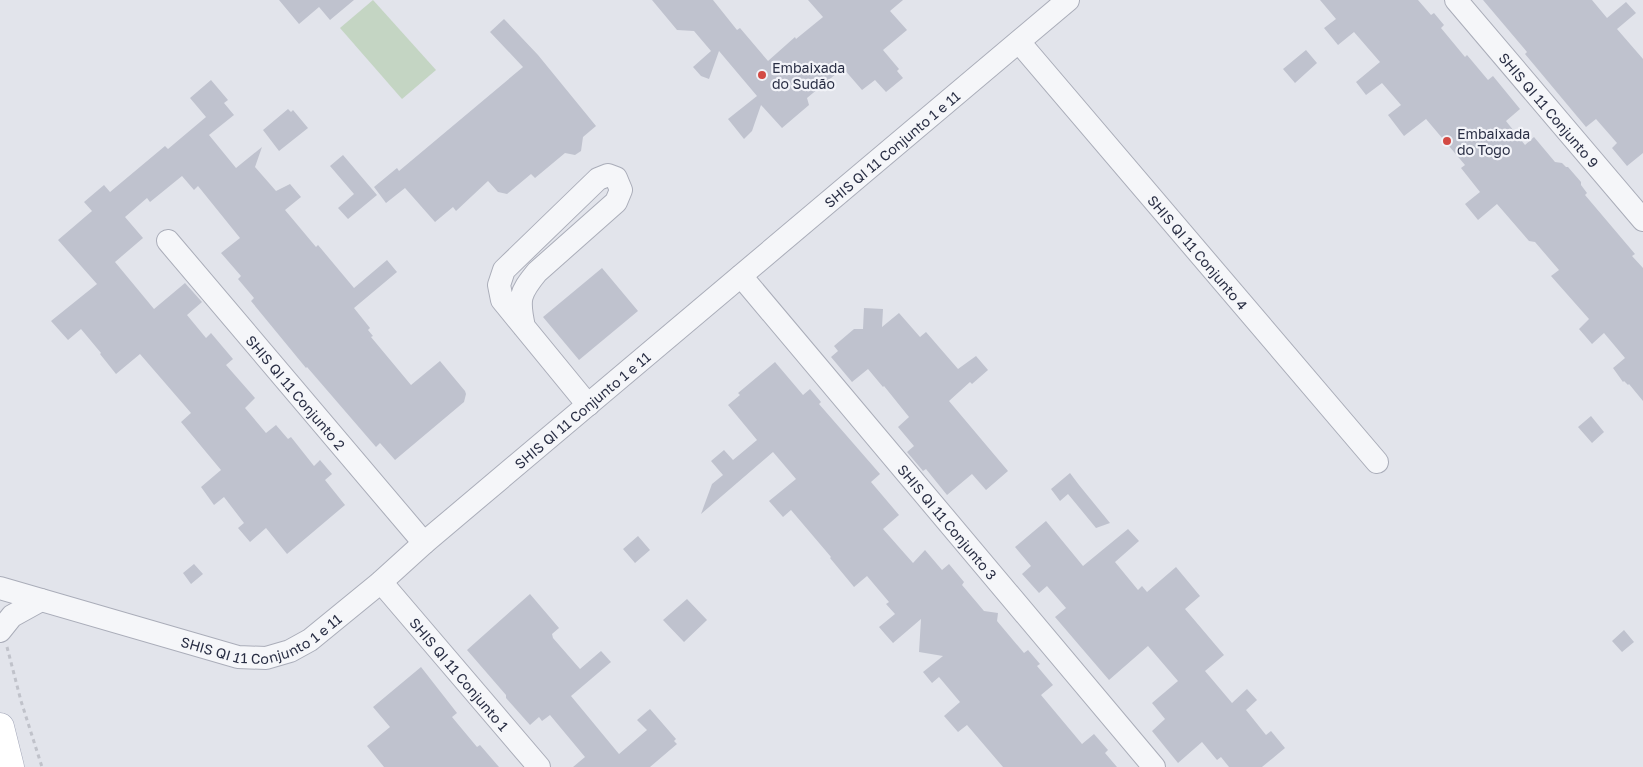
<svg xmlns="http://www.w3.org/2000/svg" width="1643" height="767" viewBox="0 0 1643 767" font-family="'Golos Text',sans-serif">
  <rect width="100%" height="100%" fill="#e2e4eb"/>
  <path fill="#c4d5c3" d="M373 0 436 70 402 99 340 28Z"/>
  <path fill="#bfc2ce" d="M279 0H354L330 20 319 7 299 24Z
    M652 0H713L737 30 740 28 768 61 795 37 796 39 823 17 808 0H903L890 11 907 30 883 50 899 69 897 71 903 78 886 92 875 80 862 90 843 68 807 98 809 105 782 128 761 105 752 131 744 139 728 119 757 96 719 51 709 79 701 76 693 67 711 51 694 31 677 30Z
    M1320 0H1418L1431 15 1434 13 1444 25 1441 28 1465 57 1467 55 1488 80 1493 76 1520 109 1506 121 1525 145 1534 137 1555 162 1562 163 1566 167H1568L1581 182V185L1587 193 1585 195 1635 254 1632 256 1643 268V401L1629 384 1628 385 1624 381 1623 382 1613 368 1625 358 1604 333 1592 344 1579 329 1589 319 1551 276 1559 270 1535 242 1529 241 1497 204 1478 220 1465 204 1480 192 1461 168 1465 165 1426 119 1404 136 1388 115 1401 105 1382 83 1366 95 1356 82 1380 62 1354 32 1338 45 1324 28 1336 19Z
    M1483 0H1592L1607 18 1626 2 1636 13 1617 29 1643 59V153L1627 166 1612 148 1617 143 1596 119 1586 127 1525 54 1527 52Z
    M504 19 538 55 596 126 583 137 581 151 575 155 565 153 535 178 531 174 507 194 498 192 488 181 456 211 453 207 435 222 405 188 386 203 374 187 397 168 399 171 523 67 490 32Z
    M1306 50 1317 63 1295 83 1283 69Z
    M211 80 228 100 224 103 234 115 209 135 236 168 262 147 255 167 276 191 290 184 301 197 285 210 316 247 318 245 354 288 387 260 397 272 354 308 370 328 368 330 373 336 371 337 411 385 440 361 465 391 466 394 464 402 395 460 380 443 376 447 307 367 306 368 251 301 254 298 238 279 241 276 221 253 240 238 198 186 194 190 182 176 150 202 147 198 125 217 143 238 115 262 154 309 185 283 202 302 187 315 206 338 211 333 233 359 226 365 255 398 245 408 266 433 276 425 288 439 291 437 314 466 320 460 332 474 325 480 345 505 287 554 266 528 250 542 238 528 244 523 224 497 214 505 201 487 221 470 181 422 191 413 140 354 116 374 100 354 101 353 81 329 68 340 51 321 97 284 58 240 92 211 84 202 104 185 110 192 165 146 168 149 206 117 190 98Z
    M288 109 291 112 293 110 308 128 279 151 263 130Z
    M343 155 377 195 348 219 338 208 354 194 330 166Z
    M602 268 638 311 579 360 543 317Z
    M864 308 883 309 882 327 899 313 920 337 926 332 958 369 976 356 988 370 972 384 970 382 949 401 1008 471 986 490 972 474 947 495 926 469 923 471 907 452 914 446 898 427 909 417 884 386 883 387 868 369 852 382 831 357 838 351 834 346 854 329H863Z
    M775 362 803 395 810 389 821 402 819 404 880 474 871 482 899 515 883 529 913 563 925 550 942 570 949 564 964 582 962 585 984 611 998 613 997 621 1024 653 1028 650 1040 664 1037 666 1053 685 1041 695 1082 744 1094 734 1108 750 1105 753 1117 767H1003L967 725 958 732 944 716 960 702 939 677 932 683 923 672 943 656 919 652 921 619 893 643 885 634 879 627 895 614 886 604 889 602 867 576 854 587 830 558 831 557 791 510 783 517 769 501 796 479 773 452 701 514 712 484 723 475 711 461 724 450 733 460 757 440 728 405 740 395 738 393Z
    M1591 416 1604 432 1592 443 1578 427Z
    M1070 473 1079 485 1110 523 1096 528 1068 494 1060 501 1051 489Z
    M1046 521 1083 566 1128 529 1139 541 1115 562 1138 590 1142 586 1147 592 1176 567 1200 596 1185 609 1224 655 1205 671 1232 703 1247 689 1257 700 1246 710 1266 735 1271 731 1285 748 1262 767H1229L1221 757 1217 760 1202 742 1178 763 1152 731 1165 719 1152 703 1178 681 1148 646 1109 680 1055 617 1066 608 1047 586 1039 593 1022 574 1031 566 1015 547Z
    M638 536 650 550 635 563 623 549Z
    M194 564 203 574 191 584 183 573Z
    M530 594 559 628 552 634 553 638 580 669 601 651 611 662 571 696 619 754 647 730 637 720 650 709 676 739 674 741 677 744 650 767H573L585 757 550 715 542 721 539 717 530 725 506 698V695L467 650Z
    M687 599 707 620 684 642 663 620Z
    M1624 630 1634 642 1622 652 1612 641Z
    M421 667 457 713 452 717 477 747 480 745 499 767H384L367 746 390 727 373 707Z"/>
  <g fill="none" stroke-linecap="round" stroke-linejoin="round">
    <defs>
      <g id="minor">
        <path id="s1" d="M1456 0 1643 220"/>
        <path id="s2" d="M1019 42 1377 462"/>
        <path id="s3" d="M168 241 424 543"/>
        <path id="s4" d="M741 276 1154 767"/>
        <path d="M524 327C518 299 519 294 537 272L616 202 621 190 616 178 608 175 598 179 504 270 499 285 502 300 588 405"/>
        <path id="s5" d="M381 582 539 767"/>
        <path id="s6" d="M0 588 238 657 266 658 290 651 310 640 381 582 424 543 1068 0"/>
        <path d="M0 631 12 616 41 600"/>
      </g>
      <path id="major" d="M0 727 10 767"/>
    </defs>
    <use href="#minor" stroke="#aaadb9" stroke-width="24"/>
    <use href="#major" stroke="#a1a5b7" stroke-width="29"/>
    <path stroke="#c0c2ca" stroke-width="3" stroke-dasharray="4 4" stroke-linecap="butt" d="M7 647 21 701 42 767"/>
    <use href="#minor" stroke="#f5f6f9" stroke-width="22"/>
    <use href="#major" stroke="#fff" stroke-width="28"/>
  </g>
  <g fill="#d34a44" stroke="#f2f3f8" stroke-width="2">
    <circle cx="762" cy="75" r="5"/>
    <circle cx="1447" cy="141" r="5"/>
  </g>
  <g text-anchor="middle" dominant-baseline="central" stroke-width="4.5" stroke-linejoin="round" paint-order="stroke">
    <g font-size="14" fill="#292e44" stroke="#f2f3f8" text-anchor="start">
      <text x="772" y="67">Embaixada<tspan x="772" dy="16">do Sudão</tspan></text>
      <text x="1457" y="133">Embaixada<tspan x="1457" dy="16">do Togo</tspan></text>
    </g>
    <g font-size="14" fill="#292e44" stroke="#f2f3f8">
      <text stroke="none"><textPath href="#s1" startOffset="144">SHIS QI 11 Conjunto 9</textPath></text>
      <text stroke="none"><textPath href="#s6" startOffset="1085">SHIS QI 11 Conjunto 1 e 11</textPath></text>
      <text stroke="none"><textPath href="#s2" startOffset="276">SHIS QI 11 Conjunto 4</textPath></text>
      <text stroke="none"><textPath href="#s3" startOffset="198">SHIS QI 11 Conjunto 2</textPath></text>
      <text stroke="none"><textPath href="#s6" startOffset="680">SHIS QI 11 Conjunto 1 e 11</textPath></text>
      <text stroke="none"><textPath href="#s4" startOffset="321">SHIS QI 11 Conjunto 3</textPath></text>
      <text stroke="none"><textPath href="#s6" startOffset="275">SHIS QI 11 Conjunto 1 e 11</textPath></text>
      <text stroke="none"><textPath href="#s5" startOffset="121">SHIS QI 11 Conjunto 1</textPath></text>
    </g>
  </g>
</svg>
